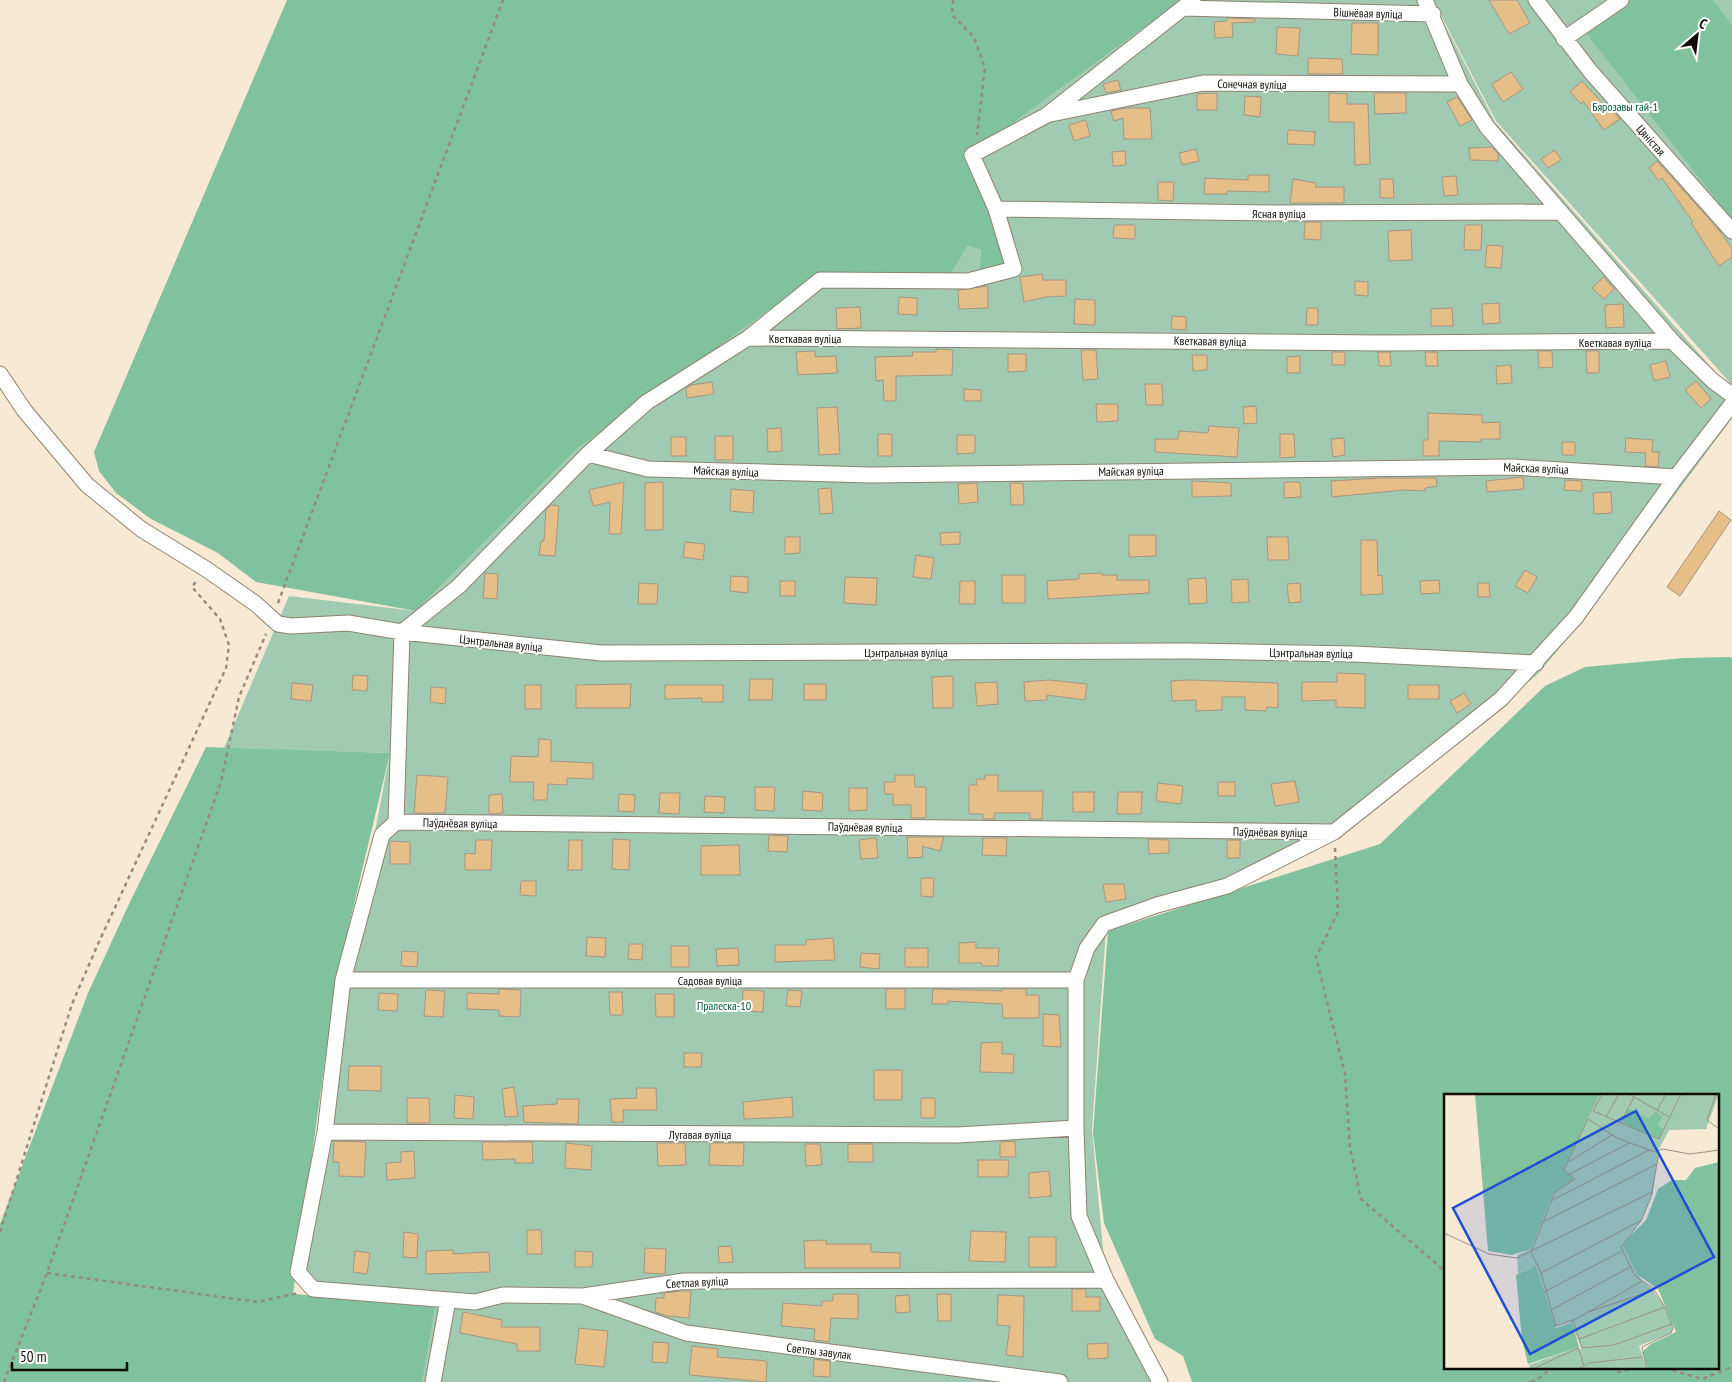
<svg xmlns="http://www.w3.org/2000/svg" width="1732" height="1382" viewBox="0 0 1732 1382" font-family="'PT Sans Narrow',sans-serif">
  <rect width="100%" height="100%" fill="#f8e9d4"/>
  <path fill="#a1cab2" d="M1182 0H1432L1495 122 1732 391V418L1582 621 1538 674 1342 835 1227 889 1106 930 1092 1130 1106 1280 1155 1382H416L290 1276 390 753 224 748 289 596 416 611 577 449 797 290 967 246 981 250 979 273 1008 262 972 153Z
    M1433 0H1732V385L1496 121Z"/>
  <path fill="#81c29e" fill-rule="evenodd" d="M287 0H1182L972 153 1008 262 979 274 981 250 967 246 950 275 797 290 577 449 416 611 256 582 218 553 151 519 116 493 99 471 94 452Z
    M1621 0H1713L1732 25V220L1583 29Z
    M1729 657 1732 658V1382H1192L1183 1356 1155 1339 1104 1223 1093 1133 1108 931 1380 844 1545 686 1585 667 1684 658ZM1446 1096H1718V1368H1446Z
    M206 747 390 753 336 980 293 1294 435 1305 422 1382H0V1224L88 993 129 904Z"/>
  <path fill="#e5be88" stroke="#a49683" d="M1489 0H1517L1530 23 1509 34Z
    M1227 18 1255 19V22L1232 23 1233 37 1215 38 1214 22 1227 21Z
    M1352 23H1378V55L1351 54Z
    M1277 27 1300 28 1298 56 1276 54Z
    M1308 58 1342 59 1343 74H1308Z
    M1511 72 1523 89 1503 102 1492 84Z
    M1118 80 1121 90 1106 93 1103 84Z
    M1582 81 1605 106 1607 104 1620 119 1604 130 1583 101 1581 104 1570 92Z
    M1217 93V110H1197V94Z
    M1329 93 1347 94V104H1368L1370 164 1355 165 1354 122H1329Z
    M1374 93H1406V113L1375 114Z
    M1245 96 1261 97 1260 117 1244 115Z
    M1457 97 1472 120 1460 126 1447 102Z
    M1126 108H1150L1152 139H1124L1123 118 1114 121 1111 111Z
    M1086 120 1090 136 1074 141 1069 125Z
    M1288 130 1315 132 1314 145 1287 144Z
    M1492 147 1498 154V161L1470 160 1469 148Z
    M1196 149 1199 161 1182 165 1179 153Z
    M1555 150 1561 160 1548 168 1541 159Z
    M1125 151 1126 165 1113 166 1112 152Z
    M1657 161 1719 230 1732 249V257L1719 266 1691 223 1693 222 1662 178 1659 181 1649 168Z
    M1248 175H1269V192L1227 191V194H1204L1205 178 1248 180Z
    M1456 176 1458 195 1444 196 1442 177Z
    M1293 179 1316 183 1315 187H1344V203H1290Z
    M1380 179H1393L1394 198H1380Z
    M1158 182H1174L1173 201 1158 200Z
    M1305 222H1321V240L1304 239Z
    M1114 225H1135V239L1113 238Z
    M1465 225H1482L1481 250H1464Z
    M1411 230 1412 260 1389 261 1388 231Z
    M1487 245 1503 246 1501 268 1485 267Z
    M1042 274 1043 280H1066V296L1046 297 1024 302 1020 277Z
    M1604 277 1614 289 1604 299 1592 288Z
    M1355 281 1368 282V296L1355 295Z
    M988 286V308L959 309 958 290Z
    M899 297 917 298V315L898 314Z
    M1075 299 1095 300V325L1074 324Z
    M1499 303 1500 323 1483 324 1482 304Z
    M1623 304 1624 327 1606 328 1605 305Z
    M860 307 861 328 837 329 836 308Z
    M1307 308H1318V325H1306Z
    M1452 308 1453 326H1431V309Z
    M1172 316 1186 317V330L1171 329Z
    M936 349 953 350 952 375 896 376V401H884L883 380 876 381 875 357 913 356 912 352H936Z
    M1081 350H1096L1098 379 1083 380Z
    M815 351V357L836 356 837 373 798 375 796 352Z
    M1538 351H1552L1553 367 1539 368Z
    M1586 351H1599V373H1587Z
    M1332 352H1345V365H1332Z
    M1378 352H1390L1391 366H1379Z
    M1425 352H1437L1438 366H1426Z
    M1008 354H1026V371L1008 372Z
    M1192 355H1207V370L1193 371Z
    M1300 356V373H1287V357Z
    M1666 361 1670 377 1654 381 1650 365Z
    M1511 365 1512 383 1497 384 1496 366Z
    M1696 381 1711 399 1701 408 1685 390Z
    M712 382 714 394 687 398 686 389 691 385Z
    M1145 384H1162L1163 405H1146Z
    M964 389 981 390V401H964Z
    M1096 404H1118V421L1097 422Z
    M1256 406 1257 423 1244 424 1243 407Z
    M837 407 840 454 819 455 817 408Z
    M1428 413 1482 415V423L1500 422V439H1481V442L1439 441V456H1423V440H1428Z
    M1209 426 1239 428 1237 457 1155 452V439H1178L1179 431 1208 433Z
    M781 428 782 451 768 452 767 429Z
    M878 434H892V456H878Z
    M1280 434H1294L1295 457 1280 458Z
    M957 435H975V453L957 454Z
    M715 436H733V460H715Z
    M671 437H686V456H671Z
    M1344 438 1345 455 1333 457 1331 439Z
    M1626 438 1653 440 1652 452H1659L1658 467 1645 466 1646 453 1625 452Z
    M1562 442H1575V455H1562Z
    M1523 477 1524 489 1487 492 1486 481Z
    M1379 478H1436L1437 486 1425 488V491L1404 490 1332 497 1331 481Z
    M1565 480 1582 481V491L1564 490Z
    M1192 481 1231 483V496L1192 497Z
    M624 482 621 534H609L610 502 593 506 589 490Z
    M663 482V530H645V483Z
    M1284 482H1300L1301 497 1284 498Z
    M977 483 978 502 959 504 958 484Z
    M1010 483H1023L1024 505H1011Z
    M831 488 833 513 820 514 818 489Z
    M731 489 754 491 753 513 730 511Z
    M1611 492 1612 513 1594 514 1593 493Z
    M551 505 559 506 555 556 539 555 541 541H544L546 510Z
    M1719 511 1731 520 1680 596 1667 587Z
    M960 532V544L941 545 940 533Z
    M1129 535H1156V556L1129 557Z
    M785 537H800V553L785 554Z
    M1267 537H1288L1289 560H1268Z
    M1361 540H1377L1378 576 1382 575 1383 594 1361 595Z
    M685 542 705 544 703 560 683 557Z
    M916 555 934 558 931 579 913 577Z
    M1525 570 1537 577 1528 593 1515 586Z
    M485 573 498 574 497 599 483 598Z
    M1102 573V575H1117V580H1149V593L1048 599 1047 581 1079 579V574Z
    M1002 575H1025V603H1002Z
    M731 576 748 577V593L730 591Z
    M845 577 877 578 876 605 844 603Z
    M1206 578 1207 603 1189 604 1188 579Z
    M1248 579 1249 602 1232 603 1231 580Z
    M1439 580 1440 593 1421 594 1420 581Z
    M780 581H795V596H780Z
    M960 581H975V604H959Z
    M639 583 658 584 657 604H638Z
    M1300 583 1301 602 1289 603 1287 584Z
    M1478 583H1489L1490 597H1478Z
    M1337 673 1365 674V708L1336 707V700L1302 701V682H1337Z
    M353 675 368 676 367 691 352 690Z
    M953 676V708H933L932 677Z
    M750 679H773L772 700H749Z
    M1049 680 1087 684 1085 700 1047 695V700L1025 701 1024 682Z
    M1189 680 1278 683V708L1267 707 1266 711 1245 710V697H1222V710L1196 711V700L1172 701 1171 681Z
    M997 682 998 704 977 706 975 683Z
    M292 683 313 685 311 701 291 699Z
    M631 684 630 708H576V685Z
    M804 684H826V700H804Z
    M525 685H541V709H525Z
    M665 685H723V702H702V698L665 699Z
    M1408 685H1439V699H1408Z
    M431 687 446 688 445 704 430 702Z
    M1464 693 1471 704 1457 713 1450 701Z
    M539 739 551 740V761L593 763V779L567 778V785L548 784 547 800H533L534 782H510L511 756 538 757Z
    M417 775 448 777 445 813H414Z
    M895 775H914L915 787H926V818H911V805H893V794H885L884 782H895Z
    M985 775H998V791H1043L1042 819H1030V813H994V819H983V814H969V785H977L976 779H985Z
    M1295 781 1299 802 1275 806 1271 784Z
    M1218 782H1235V796H1218Z
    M1158 783 1183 786 1181 804 1156 801Z
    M755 787H775L774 811 755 810Z
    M849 788H867V810L849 811Z
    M803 791 823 793 822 811 802 810Z
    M1073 792H1094V812H1073Z
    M1118 792H1142L1141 814H1117Z
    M660 793H680L679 814 659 813Z
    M502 794 503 813 489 814V795Z
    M619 794 635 795 634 812 618 811Z
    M705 796 725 797 724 813 704 812Z
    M769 835 788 836 787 852 768 851Z
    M907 837H944L940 851 922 846 923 857 908 858Z
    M876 838 878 858 861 859 859 840Z
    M983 838H1007L1006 856 982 855Z
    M613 839 630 840 629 870 612 869Z
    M1148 839 1169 840V853L1149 854Z
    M476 840H492L491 870H465V853L475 854Z
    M569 840H582V870H568Z
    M1227 840H1240V858H1227Z
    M390 841 410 842V864H390Z
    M739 845 740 875H701V846Z
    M921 878H934L933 897 921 896Z
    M521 881H536V896L520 895Z
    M1103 884H1124L1126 899 1106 902Z
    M587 937 606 938 605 957 586 956Z
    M833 938 835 960 775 962V945H806V940Z
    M976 942V948H999L998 966H982V963H959V943Z
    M629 944H643L642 960 628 959Z
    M671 946H689V967H671Z
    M738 948 739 965 717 966 716 949Z
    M905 948H928V967H905Z
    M402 951 418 952 417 967 401 966Z
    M861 953 880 954 879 969 860 967Z
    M499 989 521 990 520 1017 499 1016V1010L467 1009V993L499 994Z
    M886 989H905V1009H886Z
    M933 989 1002 991V989H1026V995H1039V1018H1003L1002 1004 948 1001V1004H932Z
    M426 990 445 991 443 1017 424 1016Z
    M743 990 764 991 763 1012 742 1011Z
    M788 990 802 991 800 1007 786 1006Z
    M609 992H622L623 1015H610Z
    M379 993 398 994 397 1011 378 1010Z
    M655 994H674V1017H656Z
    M1043 1014 1059 1015 1061 1047 1043 1046Z
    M1002 1042V1054H1014L1013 1073 980 1072 981 1043Z
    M684 1053H702L701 1067H684Z
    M349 1066H381V1091L348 1090Z
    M874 1070H902V1100H874Z
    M514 1087 518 1116 505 1117 502 1089Z
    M636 1088H656L657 1110H623L624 1122H612L610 1099 637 1098Z
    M455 1095 474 1097 473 1119 454 1118Z
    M792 1097 793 1117 744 1119 743 1102Z
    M407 1098H429L430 1123H407Z
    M921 1098H935V1118H921Z
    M557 1099H579L578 1124 524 1122 523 1106 557 1104Z
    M334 1141 366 1142 364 1177 339 1176V1162H333Z
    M1015 1141 1016 1157H1000V1142Z
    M482 1142H532L533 1163H515V1159L483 1160Z
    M566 1143 592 1146 591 1170 565 1168Z
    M657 1143H685L686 1165 658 1166Z
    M710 1143H744L743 1166 709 1165Z
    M805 1144H820L822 1165 806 1166Z
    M848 1144H873V1162H848Z
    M414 1151 415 1178 387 1180 386 1163 401 1162V1152Z
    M978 1160H1009L1008 1177H978Z
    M1049 1171 1051 1196 1029 1198V1173Z
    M527 1230H541L542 1254H527Z
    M971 1231 1006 1232 1005 1262 969 1261Z
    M404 1232 418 1234 417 1258 403 1257Z
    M1029 1237H1056V1267H1029Z
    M826 1240V1244H871V1252L900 1253V1268H805L804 1241Z
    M731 1246 733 1262 719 1263 718 1247Z
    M645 1248 666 1249 665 1274 644 1273Z
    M453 1250V1254L489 1252 490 1272 426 1274V1251Z
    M355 1251 370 1253 367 1274 353 1272Z
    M575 1251 593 1252 592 1267H575Z
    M1072 1289H1086V1297H1100V1311H1072Z
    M682 1291H691L689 1318 667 1316 655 1312 656 1298H664V1293Z
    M833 1294H858V1319L831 1318 829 1342 814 1340 815 1329 781 1326 783 1303 822 1306V1301H833Z
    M937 1294H951V1321H938Z
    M909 1295 910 1312 896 1313 895 1296Z
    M998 1295 1024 1296 1023 1357 1006 1355 1010 1326 997 1325Z
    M463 1312 502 1320 501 1327H540V1351H517V1344L460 1333Z
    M579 1328 608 1331 604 1367 575 1364Z
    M653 1342 669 1343 667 1363 652 1362Z
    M1108 1343V1358L1088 1359 1087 1344Z
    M692 1346 718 1349 717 1357 767 1361 766 1382 689 1375Z
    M814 1359 830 1361V1377L813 1376Z"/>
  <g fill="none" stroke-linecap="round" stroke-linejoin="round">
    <defs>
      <path id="street" d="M1425 0 1460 84 1487 127 1672 341 1713 381 1732 395
        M1536 0 1590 71 1732 231
        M1183 8 1433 14
        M1564 39 1621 0
        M1051 114 1203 83 1460 84
        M996 209 1271 213 1561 212
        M748 338 1384 343 1672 341
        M0 374 24 410 87 485 141 529 206 569 256 604 278 624 291 626 348 623 402 632 601 653 1192 651 1354 654 1536 663
        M588 454 648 469 871 475 1512 467 1676 477
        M396 822 1332 832
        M343 980H1076
        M325 1132 957 1135 1076 1128
        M1106 1280 684 1281 583 1296 503 1295 475 1302 313 1289 298 1272 325 1132 343 980 382 835 396 822 402 632 459 586 588 454 647 402 748 338 820 280 968 281 1014 269 996 209 972 155 1047 115 1193 0
        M585 1297 686 1333 1060 1382
        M433 1382 448 1300
        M1160 1382 1106 1280 1079 1216 1076 1128V980L1087 948 1104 924 1157 905 1227 886 1334 832 1501 699 1576 617 1676 477 1732 404"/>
    </defs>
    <use href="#street" stroke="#8f816e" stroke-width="17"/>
    <path stroke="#968b7c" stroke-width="2.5" stroke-dasharray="4 4" stroke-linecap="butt" d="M953 0 952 15 974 37 985 68 977 135
      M278 603 503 0
      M1335 848 1338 912 1316 957 1345 1074 1350 1148 1361 1199 1446 1272
      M0 1232 72 1004 98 944 226 668 229 645 220 619 192 587 197 580
      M47 1273 258 1302 298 1293
      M1610 1368 1620 1372 1636 1368
      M1665 1368 1702 1379 1732 1367
      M4 1382 47 1273 221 782 239 697 266 634
      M1531 1382 1538 1379 1551 1368"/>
    <use href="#street" stroke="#fff" stroke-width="15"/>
  </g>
  <g text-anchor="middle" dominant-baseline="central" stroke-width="4" stroke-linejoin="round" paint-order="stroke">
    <g font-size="12" fill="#110c06" stroke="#fff">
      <text transform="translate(1368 13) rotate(2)">Вішнёвая вуліца</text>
      <text transform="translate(1252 84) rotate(1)">Сонечная вуліца</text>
      <text transform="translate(1651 140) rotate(48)">Цяністая</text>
      <text x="1279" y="213">Ясная вуліца</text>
      <text x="805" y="338">Кветкавая вуліца</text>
      <text transform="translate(1210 341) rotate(1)">Кветкавая вуліца</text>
      <text x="1615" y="342">Кветкавая вуліца</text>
      <text transform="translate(1536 468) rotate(2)">Майская вуліца</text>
      <text transform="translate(726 471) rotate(2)">Майская вуліца</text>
      <text transform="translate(1131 471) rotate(-1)">Майская вуліца</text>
      <text transform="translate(501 643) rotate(6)">Цэнтральная вуліца</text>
      <text x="906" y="652">Цэнтральная вуліца</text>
      <text transform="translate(1311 653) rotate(1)">Цэнтральная вуліца</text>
      <text transform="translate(460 823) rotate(1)">Паўднёвая вуліца</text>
      <text transform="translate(865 827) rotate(1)">Паўднёвая вуліца</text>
      <text transform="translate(1270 832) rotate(1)">Паўднёвая вуліца</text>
      <text x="710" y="980">Садовая вуліца</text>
      <text x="700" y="1134">Лугавая вуліца</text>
      <text transform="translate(697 1282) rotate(-3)">Светлая вуліца</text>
      <text transform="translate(819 1351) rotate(7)">Светлы завулак</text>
    </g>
    <g font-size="12" fill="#035737" stroke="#fff">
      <text x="1625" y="106">Бярозавы гай-1</text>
      <text x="724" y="1005">Пралеска-10</text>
    </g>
  </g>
  <g transform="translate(1444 1094)">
    <rect width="275" height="275" fill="#f8e9d4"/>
    <path d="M156 0H275L262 35 225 36 214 57 209 99 197 127 178 150 198 187 208 195 221 213 229 230 228 239 195 252 203 275H86L85 271 134 253 138 256 127 228 111 233 92 172 74 180 73 161 87 155 109 100 125 86 130 85 120 75Z" fill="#a1cab2"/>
    <path d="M31 0H156L120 75 130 85 109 100 87 155 68 161 44 157ZM184 15 205 25 211 17 218 22 214 32 219 35 215 45 178 28ZM275 68V275H204L198 258 207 250 232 238 214 195 194 181 178 150 202 126 214 95 228 86H242L251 74ZM92 172 112 234 128 228 135 253 84 270 78 246 72 181Z" fill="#81c29e"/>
    <path fill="none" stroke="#9c9182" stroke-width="1" d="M158 0 149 17 215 45M185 0 225 23M272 0 263 26 275 35M213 17 222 0M162 23 175 0M176 30 190 3M215 45 237 0M135 48 160 35M126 67 168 41M126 80 185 49M107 107 205 56M97 129 213 70M0 139 45 160 73 164 208 98M97 179 196 127M198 187 132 225 112 232 97 179 87 158 111 98 131 85 120 76 144 25 173 44 211 58 219 55 246 60 275 56M100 198 178 157M107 216 186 173M144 218 210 196M129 226 138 254 170 251 228 230M135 245 221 213M89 275 134 254 140 272M134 275 145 269 198 263M203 275 198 253 227 239 229 234 221 213 209 194 191 182 177 153 197 127 207 103 215 58"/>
    <path fill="#1d4ed8" fill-opacity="0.15" stroke="#1d4ed8" stroke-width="2.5" d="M192 17 270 163 86 260 9 114Z"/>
    <rect width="275" height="275" fill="none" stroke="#110c06" stroke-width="2.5"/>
  </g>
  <g transform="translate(1697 35) rotate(28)" stroke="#ffffff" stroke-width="4" paint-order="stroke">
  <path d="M0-4L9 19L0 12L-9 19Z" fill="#110c06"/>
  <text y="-8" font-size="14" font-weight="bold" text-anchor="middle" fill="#110c06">С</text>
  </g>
  <path d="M12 1362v8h115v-8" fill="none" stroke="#110c06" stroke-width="2.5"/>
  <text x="20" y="1362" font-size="15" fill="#110c06" stroke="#ffffff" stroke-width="4" paint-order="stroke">50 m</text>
</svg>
